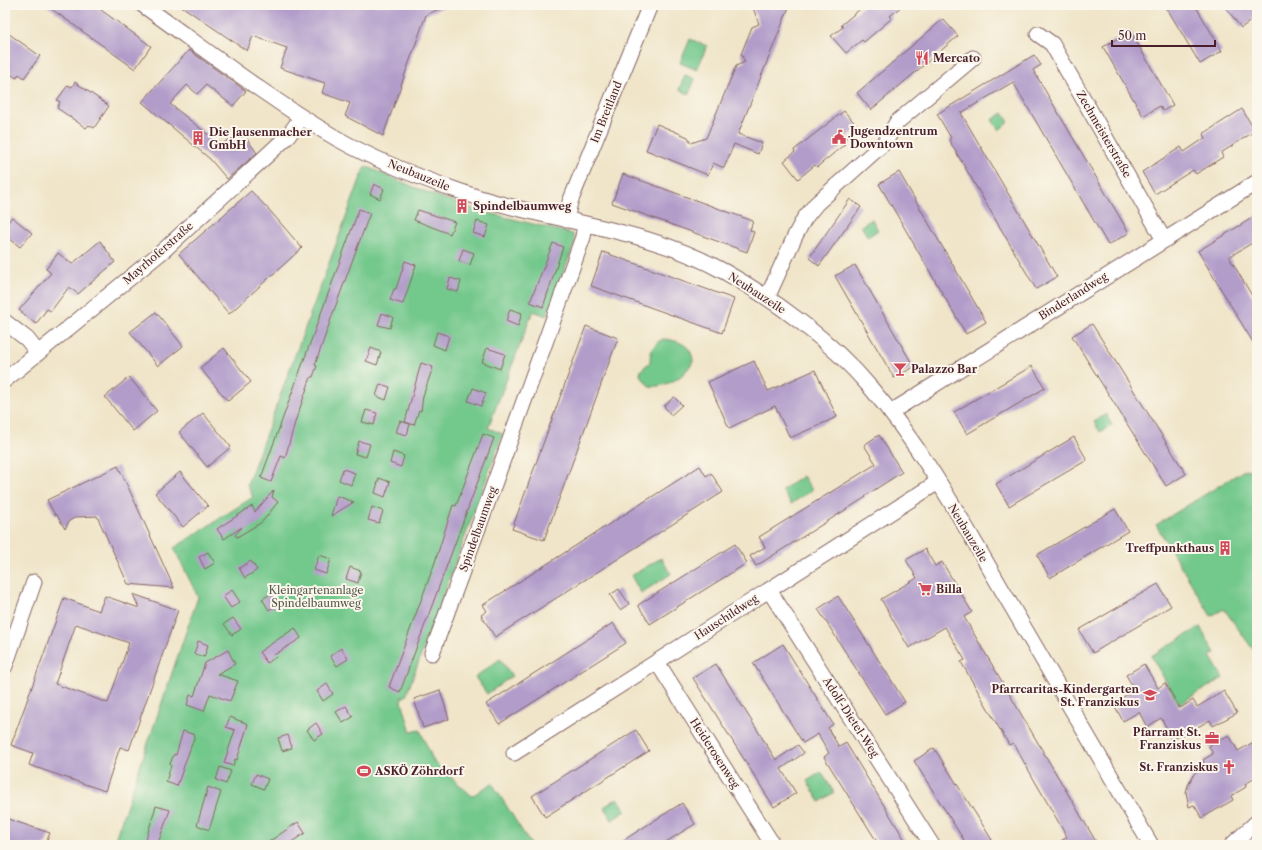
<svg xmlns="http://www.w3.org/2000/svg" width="1262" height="850" viewBox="0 0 1262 850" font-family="'Libre Caslon Text',serif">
  <rect width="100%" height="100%" fill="#fbf7ec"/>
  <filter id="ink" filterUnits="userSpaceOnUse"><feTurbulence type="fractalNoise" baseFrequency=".025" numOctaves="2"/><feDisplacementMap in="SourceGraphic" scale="8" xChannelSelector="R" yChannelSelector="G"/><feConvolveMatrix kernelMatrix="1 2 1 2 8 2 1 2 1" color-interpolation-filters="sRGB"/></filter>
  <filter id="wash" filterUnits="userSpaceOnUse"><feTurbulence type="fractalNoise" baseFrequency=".012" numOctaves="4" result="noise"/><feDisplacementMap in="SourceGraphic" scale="16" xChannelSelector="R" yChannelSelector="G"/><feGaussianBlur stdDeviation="0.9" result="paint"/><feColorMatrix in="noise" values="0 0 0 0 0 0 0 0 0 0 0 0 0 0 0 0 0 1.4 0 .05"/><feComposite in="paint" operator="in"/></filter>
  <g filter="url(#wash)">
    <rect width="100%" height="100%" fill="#f0e5c9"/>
    <path fill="#73c88c" stroke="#5e745c" d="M690 39 707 46 697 70 680 63Z
      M685 75 695 79 689 94 679 90Z
      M1003 113 1009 122 999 130 992 120Z
      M365 166 416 188 473 209 573 234 575 242 547 316 533 311 488 428 503 434 406 696 401 698 411 732 420 730 434 762 472 796 492 783 531 845H113L198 597 174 548 253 497 247 485Z
      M872 219 878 230 868 237 861 226Z
      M663 339C678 340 692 345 693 361 685 377 666 388 649 386L640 375 641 370 650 362C650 351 653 344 663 339Z
      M1106 414 1112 425 1100 432 1094 422Z
      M1246 469 1248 470 1257 469V655L1224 609 1211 616 1156 525Z
      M803 476 812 490 791 504 782 490Z
      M661 558 671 574 641 593 631 576Z
      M1200 627 1215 653 1210 656 1223 678 1179 704 1151 656Z
      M500 659 512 676 487 694 475 677Z
      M821 772 834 792 820 802 807 781Z
      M618 798 626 811 612 820 604 807Z"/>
    <g id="blocks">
      <path fill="#b29dca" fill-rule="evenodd" d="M46 5H94L151 46 135 69Z
        M180 5H448L426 15 383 136 345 116 350 103 322 93 325 83 280 68 287 48 253 36 247 51Z
        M752 5H783L789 7 738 134 762 143 758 154 734 144 724 168 713 163 708 175 646 150 657 124 688 137 691 143 706 138 736 66 745 62 741 54 752 27 759 24Z
        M865 5H903L890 16 892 18 864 42 862 40 846 53 831 36 843 27 841 25Z
        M1165 5H1195L1222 51 1200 64Z
        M1224 5H1257V16L1241 28Z
        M943 19 958 36 871 110 857 93Z
        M5 31 40 56 24 78 19 74 16 78 5 70Z
        M1130 31 1173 105 1163 111 1160 106 1143 116 1103 47Z
        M189 50 246 91 233 106 206 85 197 94 187 85 170 104 221 145 241 131 257 153 227 179 210 159 142 102Z
        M1034 55 1041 65 1033 70 1129 233 1108 245 1013 82 961 113 1057 277 1036 289 949 140 951 138 937 114Z
        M75 82 109 106 94 128 89 125 86 128 57 108 60 102 57 100 68 85 72 87Z
        M1242 109 1255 131 1221 153 1223 157 1196 174 1193 170 1155 194 1142 172 1181 147 1184 152 1205 138 1203 134Z
        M844 111 859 128 842 141 845 144 817 167 815 165 798 179 784 161 795 152 794 150Z
        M899 172 986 322 966 334 879 184Z
        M623 174 753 221 750 230 754 232 747 252 612 203Z
        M374 184 384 189 380 199 370 194Z
        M251 191 271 212 302 248 229 314 179 254Z
        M850 199 861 207 819 266 809 258Z
        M359 209 370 213 333 313 315 365 317 366 313 377H311L296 419 285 458 281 456 271 482 261 478Z
        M418 210 455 222 450 234 414 220Z
        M1257 215V240L1229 257 1257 304V349L1198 251Z
        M12 217 32 233 20 247 5 235V226Z
        M477 221 489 225 485 237 473 233Z
        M100 241 115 262 78 294 69 287 51 311 47 309 36 324 19 310 51 273 46 269 58 253 72 264Z
        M553 243 563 247 543 307 530 302Z
        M463 249 474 253 470 265 459 261Z
        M603 252 734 299 722 333 591 286Z
        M405 261 416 265 403 304 390 300 394 289H396Z
        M855 265 914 367 894 378 835 276Z
        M450 278 461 281 458 292 447 289Z
        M510 309 522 313 518 326 506 321Z
        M156 312 183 346 158 366 130 332Z
        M382 313 393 317 390 328 378 325Z
        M1092 324 1186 474 1166 486 1072 336Z
        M586 326 618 338 544 540 512 529Z
        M437 332 449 336 445 350 433 345Z
        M224 348 251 382 228 401 200 368Z
        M371 348 381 352 377 365 366 361Z
        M487 348 505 354 500 369 482 362Z
        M754 361 768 391 815 370 837 417 790 438 775 406 729 428 708 382Z
        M421 363 433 367 423 396 421 411 419 410 414 425 405 422Z
        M1032 366 1045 388 967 434 954 412Z
        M129 377 157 411 133 431 105 397Z
        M380 384 390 387 386 400 376 396Z
        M473 388 486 393 481 406 468 401Z
        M674 397 682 405 671 415 664 406Z
        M366 410 377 413 374 425 362 422Z
        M203 413 231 447 207 467 179 432Z
        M400 421 410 424 407 435 396 432Z
        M483 434 494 438 400 692 389 687 434 565 453 505 456 506Z
        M879 435 902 472 865 496 866 497 756 566 750 556 765 547 759 537 876 464 864 445Z
        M1074 437 1087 460 1009 506 996 484Z
        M359 441 370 444 366 457 355 454Z
        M393 452 404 456 401 467 390 463Z
        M118 466 129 489 174 588 128 584 97 516 76 517 69 521 65 529 57 515H55L47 500Z
        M700 466 706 476 711 473 723 492 495 637 481 615 487 611 483 605Z
        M343 469 355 473 351 485 339 480Z
        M180 472 208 506 183 527 155 493Z
        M379 478 390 482 385 497 375 493Z
        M274 490 272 497 278 502 262 522 237 537 235 535 242 527 224 539 217 529 252 506 255 512Z
        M337 496 354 502 331 516Z
        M372 507 383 511 379 523 368 520Z
        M1115 509 1128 531 1050 578 1037 555Z
        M735 544 747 563 650 624 638 605Z
        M925 549 935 566 942 562 972 612 964 617 1098 845H1055L1067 837 1013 743 1009 745 961 662 965 660 945 627 909 648 881 599 917 578 906 560Z
        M208 552 215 563 205 569 199 557Z
        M319 555 331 559 326 574 314 570Z
        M251 561 257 570 245 578 239 568Z
        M350 567 361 571 358 583 346 579Z
        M1158 584 1171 606 1093 653 1079 630Z
        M619 589 629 604 620 610 610 595Z
        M232 590 240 602 231 608 223 596Z
        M272 593 278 604 269 610 262 599Z
        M133 594 178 610 129 750 120 747 105 791 29 765 33 753 11 745 64 598 99 611 105 596 139 608ZM76 624 129 643 108 703 55 684Z
        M838 596 905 702 885 714 818 609Z
        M233 618 241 629 232 635 224 624Z
        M613 623 626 643 499 724 486 704Z
        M295 628 301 638 274 655 276 657 267 663 259 652Z
        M198 641 208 645 204 657 194 654Z
        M783 644 833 724 828 728 839 747 846 743 908 845H879L824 757 829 753 818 734 803 743 753 663Z
        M341 648 348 659 337 666 330 656Z
        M228 650 235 664 217 674 238 681 230 701 210 694 204 711 187 705 190 695 194 696 205 663Z
        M716 664 776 760 798 745 804 753 781 769 796 793 774 807 693 678Z
        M1144 664 1158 688 1165 683 1180 708 1193 700 1197 707 1224 691 1237 713 1213 726 1210 720 1182 736 1181 734 1173 739 1161 718 1147 727 1139 712 1123 721 1113 703 1135 690 1126 675Z
        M327 684 333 694 323 701 317 691Z
        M440 690 449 719 423 728 414 699Z
        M346 706 353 717 343 723 336 712Z
        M230 717 248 724 237 760 235 759 233 766 224 763 235 730 226 727Z
        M316 723 323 734 314 740 307 730Z
        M636 730 649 751 545 817 532 796Z
        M183 731 195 735 177 786 166 782 171 765 170 764 174 754 176 755Z
        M288 735 292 748 282 751 278 738Z
        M1229 735 1238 751 1257 740V777L1245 784 1246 787 1231 796 1233 800 1202 818 1194 805 1189 807 1186 792 1188 785 1194 774 1204 763 1203 760 1213 754 1209 746Z
        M934 748 979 819 995 845H967L914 761Z
        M220 767 231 771 226 784 216 780Z
        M256 774 268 779 264 789 252 784Z
        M208 787 221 792 209 830 197 825Z
        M682 803 695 824 661 845H616Z
        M156 806 170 810 158 843 146 839Z
        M5 818 50 833 45 845H12L5 843Z
        M298 822 305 833 287 845H264Z"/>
    </g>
  </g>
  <g filter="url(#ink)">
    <use href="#blocks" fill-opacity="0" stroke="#846462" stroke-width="1"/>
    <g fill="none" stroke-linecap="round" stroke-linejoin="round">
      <defs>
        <path id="minor" d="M143 5C206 50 269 99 336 138 373 159 415 176 456 190 544 222 642 225 725 272 777 301 832 342 870 387 927 453 968 532 1012 607 1058 686 1105 766 1151 845
          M1038 34 1052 44 1164 240
          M566 220 570 202 650 5
          M767 298 795 236 804 219 816 204 885 142 897 122 973 58
          M5 322 27 339 38 353
          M5 380 164 250 288 136 302 117
          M891 412 1257 182
          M769 590 932 845
          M432 653 488 501 583 237 585 224
          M657 662 773 845
          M5 666 34 582
          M514 753 938 482
          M1232 845 1257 822"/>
      </defs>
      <use href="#minor" stroke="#846462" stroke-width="17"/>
      <use href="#minor" stroke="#fff" stroke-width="15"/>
    </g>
  </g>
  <defs>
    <symbol id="restaurant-bare" viewBox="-9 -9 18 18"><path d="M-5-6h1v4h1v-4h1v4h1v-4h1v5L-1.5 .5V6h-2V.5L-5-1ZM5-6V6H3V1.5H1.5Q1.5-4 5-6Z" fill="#d1495b" stroke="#fbf7ec" stroke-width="2.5" paint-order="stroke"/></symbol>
    <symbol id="civic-bare" viewBox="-9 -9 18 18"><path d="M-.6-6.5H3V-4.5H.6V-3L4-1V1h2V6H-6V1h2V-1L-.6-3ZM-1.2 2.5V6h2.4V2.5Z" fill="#d1495b" stroke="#fbf7ec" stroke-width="2.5" paint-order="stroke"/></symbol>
    <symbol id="building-bare" viewBox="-9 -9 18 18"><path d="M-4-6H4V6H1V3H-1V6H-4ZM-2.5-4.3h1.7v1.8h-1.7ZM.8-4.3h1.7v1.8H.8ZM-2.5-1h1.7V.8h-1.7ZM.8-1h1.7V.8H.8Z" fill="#d1495b" stroke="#fbf7ec" stroke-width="2.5" paint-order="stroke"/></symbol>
    <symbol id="bar-bare" viewBox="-9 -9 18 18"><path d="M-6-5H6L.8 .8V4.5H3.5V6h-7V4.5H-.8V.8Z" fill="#d1495b" stroke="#fbf7ec" stroke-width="2.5" paint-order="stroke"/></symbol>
    <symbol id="supermarket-bare" viewBox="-9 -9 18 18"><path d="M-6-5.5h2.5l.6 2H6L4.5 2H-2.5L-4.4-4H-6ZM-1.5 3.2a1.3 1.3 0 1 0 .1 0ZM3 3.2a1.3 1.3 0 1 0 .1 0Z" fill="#d1495b" stroke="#fbf7ec" stroke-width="2.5" paint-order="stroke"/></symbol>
    <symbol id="school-bare" viewBox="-9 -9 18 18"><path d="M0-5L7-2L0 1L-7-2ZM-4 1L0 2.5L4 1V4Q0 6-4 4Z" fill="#d1495b" stroke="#fbf7ec" stroke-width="2.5" paint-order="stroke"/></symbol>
    <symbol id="office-bare" viewBox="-9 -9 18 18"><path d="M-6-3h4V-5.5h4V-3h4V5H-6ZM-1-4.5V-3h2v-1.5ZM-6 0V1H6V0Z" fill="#d1495b" stroke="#fbf7ec" stroke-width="2.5" paint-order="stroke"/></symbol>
    <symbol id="church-bare" viewBox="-9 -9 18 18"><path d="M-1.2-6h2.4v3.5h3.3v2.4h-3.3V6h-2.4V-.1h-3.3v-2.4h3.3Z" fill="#d1495b" stroke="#fbf7ec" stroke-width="2.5" paint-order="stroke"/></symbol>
    <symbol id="stadium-bare" viewBox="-9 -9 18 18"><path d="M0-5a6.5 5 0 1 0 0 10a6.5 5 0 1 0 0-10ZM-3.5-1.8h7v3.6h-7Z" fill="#d1495b" stroke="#fbf7ec" stroke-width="2.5" paint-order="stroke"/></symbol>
  </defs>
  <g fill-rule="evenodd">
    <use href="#restaurant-bare" x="912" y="48" width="20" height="20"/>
    <use href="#civic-bare" x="829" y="127" width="20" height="20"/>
    <use href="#building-bare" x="188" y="128" width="20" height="20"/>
    <use href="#building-bare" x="452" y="196" width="20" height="20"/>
    <use href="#bar-bare" x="890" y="359" width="20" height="20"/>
    <use href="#building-bare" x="1215" y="538" width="20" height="20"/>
    <use href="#supermarket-bare" x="915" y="579" width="20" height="20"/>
    <use href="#school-bare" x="1140" y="685" width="20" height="20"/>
    <use href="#office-bare" x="1202" y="728" width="20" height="20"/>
    <use href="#church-bare" x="1219" y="757" width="20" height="20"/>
    <use href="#stadium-bare" x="354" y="761" width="20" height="20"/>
  </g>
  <g text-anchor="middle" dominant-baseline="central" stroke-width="4" stroke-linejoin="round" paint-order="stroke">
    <g font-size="11" font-weight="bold" fill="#4a1f2b" stroke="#fbf7ec" text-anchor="start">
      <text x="933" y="58">Mercato</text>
      <text x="850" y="131">Jugendzentrum<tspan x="850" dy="13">Downtown</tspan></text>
      <text x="209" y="132">Die Jausenmacher<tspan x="209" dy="13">GmbH</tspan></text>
      <text x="473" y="206">Spindelbaumweg</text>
      <text x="911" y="369">Palazzo Bar</text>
      <text x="1214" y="548" text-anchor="end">Treffpunkthaus</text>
      <text x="936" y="589">Billa</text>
      <text x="1139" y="689" text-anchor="end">Pfarrcaritas-Kindergarten<tspan x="1139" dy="13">St. Franziskus</tspan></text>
      <text x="1201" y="732" text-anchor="end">Pfarramt St.<tspan x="1201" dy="13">Franziskus</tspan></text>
      <text x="1218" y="767" text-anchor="end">St. Franziskus</text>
      <text x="375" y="771">ASKÖ Zöhrdorf</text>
    </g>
    <g font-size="11" fill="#4a1f2b" stroke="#fbf7ec">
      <text transform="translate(606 112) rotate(-68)">Im Breitland</text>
      <text transform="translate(1104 134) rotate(60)">Zechmeisterstraße</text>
      <text transform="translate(419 175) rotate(22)">Neubauzeile</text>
      <text transform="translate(158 253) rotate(-41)">Mayrhoferstraße</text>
      <text transform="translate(757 293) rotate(33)">Neubauzeile</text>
      <text transform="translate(1073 296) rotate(-32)">Binderlandweg</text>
      <text transform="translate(478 529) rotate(-70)">Spindelbaumweg</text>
      <text transform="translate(968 533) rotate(59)">Neubauzeile</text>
      <text transform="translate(726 617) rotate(-33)">Hauschildweg</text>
      <text transform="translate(851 717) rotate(57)">Adolf-Dietel-Weg</text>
      <text transform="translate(715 753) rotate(57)">Heiderosenweg</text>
    </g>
    <g font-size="11" fill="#585a4d" stroke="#fbf7ec">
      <text x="316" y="590">Kleingartenanlage<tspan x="316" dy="13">Spindelbaumweg</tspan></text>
    </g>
  </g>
  <rect width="1262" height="850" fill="none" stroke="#fbf7ec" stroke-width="20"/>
  <path d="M1112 40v6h103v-6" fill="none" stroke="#4a1f2b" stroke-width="2"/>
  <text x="1118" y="40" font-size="12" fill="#4a1f2b" stroke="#fbf7ec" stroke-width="3" paint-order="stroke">50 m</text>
</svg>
